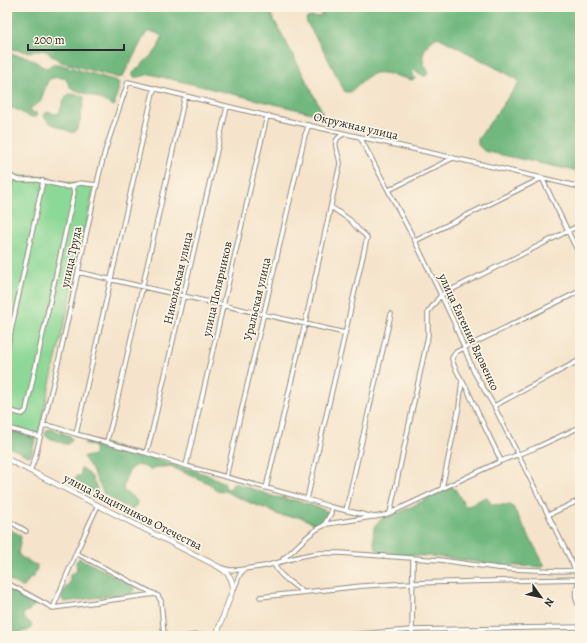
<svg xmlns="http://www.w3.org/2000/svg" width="587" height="643" viewBox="0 0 587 643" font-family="Alegreya,serif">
  <rect width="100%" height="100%" fill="#fcf5e5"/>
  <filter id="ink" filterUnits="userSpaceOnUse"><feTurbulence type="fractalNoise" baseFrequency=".025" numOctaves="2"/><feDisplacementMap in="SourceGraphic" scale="8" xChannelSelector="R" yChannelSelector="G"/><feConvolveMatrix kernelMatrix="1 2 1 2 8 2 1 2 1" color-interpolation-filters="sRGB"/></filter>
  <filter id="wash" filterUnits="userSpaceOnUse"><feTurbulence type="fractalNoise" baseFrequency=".012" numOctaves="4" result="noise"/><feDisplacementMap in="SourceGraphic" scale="16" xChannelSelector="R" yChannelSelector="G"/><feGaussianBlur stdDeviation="0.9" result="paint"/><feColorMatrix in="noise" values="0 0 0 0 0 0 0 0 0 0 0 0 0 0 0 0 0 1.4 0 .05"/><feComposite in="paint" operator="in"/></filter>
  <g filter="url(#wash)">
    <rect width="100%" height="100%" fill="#f5e4cb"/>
    <path fill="#8cd896" stroke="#5c8260" d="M7 171C21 179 26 175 41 177 58 180 76 184 94 187L68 308 38 434 7 425Z"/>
    <path fill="#71b87f" stroke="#4e7255" d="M7 7H267L285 40 321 109 323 115H320L150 74 139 77H135L133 76V73L155 52 158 48 162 37C158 33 151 30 146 33L123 76 119 78 61 62 46 51 39 50 28 52 7 48Z
      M301 7H572C587 16 575 20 580 32V172L484 151 478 145V139L517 85 519 82 517 79 438 37C430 40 421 51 423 61 424 65 427 69 429 73L426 76H424L414 70H413L412 74 416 78 412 80C403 78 384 71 375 73 367 75 357 86 350 92H345L324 51 307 23 306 19C311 15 318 18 323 15L319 12 303 10Z
      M7 53 27 57 36 62 43 67 47 68 53 64H58L117 81 119 83C120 90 114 97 115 105L114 106 98 98 75 90 70 87 66 79 63 78 57 77 49 79 47 83 40 102 36 105 30 108 32 112 36 113 37 115 36 117C28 118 24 113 17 110 14 108 10 108 7 108Z
      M70 94 79 95 84 97V99L79 125 75 132H71L50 123 44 117V115L47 112 56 114 59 113C63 106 62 97 70 94Z
      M7 429 34 438 35 440 31 455 28 456 7 446Z
      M50 429 70 436 72 440 68 444H65L47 437 45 434 47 430Z
      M88 441H94L117 447 119 448 120 452 126 457 128 456 130 452H135L211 476 224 483 225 485V488L231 489 233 483H235L267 494 275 497 284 498 290 500H294L299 501 327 511 328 512 323 522 318 524H314L301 517 283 516 279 515 267 509 253 504 224 491 215 490 210 484 206 482 176 469 171 466 163 467H156L151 470C147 468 142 465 138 465 128 466 124 482 123 490 127 495 133 496 137 501L136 506 132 509 122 505 104 494 91 468 83 457 91 456 94 454C96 444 91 446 84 443Z
      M81 468 84 469 91 476 97 488 96 492C89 491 78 485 75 478L77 476H81Z
      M451 486 453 487 455 489 465 506C473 507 479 498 487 497L491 504C497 505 504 505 510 505L513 507 544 564V566L542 567 497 565 441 557 391 554 381 552 376 549C373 541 371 529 378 522 382 517 392 516 398 513 416 505 433 495 451 486Z
      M7 528 20 535 21 538 18 553 21 557 37 566V568L33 577 30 578 24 587H22L7 579Z
      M79 558 133 585 134 587 135 590 132 593H130L64 602 62 599 63 592 70 582V575C72 572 75 573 77 571L76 562Z
      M7 587 35 602V605L29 611 24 613 23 616C25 621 30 621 32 625L30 629 27 631 7 634Z"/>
  </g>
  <g filter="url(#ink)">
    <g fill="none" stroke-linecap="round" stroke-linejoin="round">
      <defs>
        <path id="minor" d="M360 137 415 241 453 320 474 372 494 406 580 579
          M7 173 12 177 18 180H37L68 187 80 183 97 185
          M389 190 453 158
          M7 201 12 177
          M415 241 542 178 580 256
          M78 272 345 333
          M7 350 43 181
          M494 406 580 360
          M7 410 22 414 25 412 26 410 74 193 73 186
          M43 425 55 427 76 434 146 453 186 466 307 499 331 507 374 517 385 515 390 513 501 461 535 448 580 427
          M7 428 40 437
          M76 434 154 88
          M107 441 115 410 185 96
          M146 453 151 436 227 107
          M501 461C490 437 478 414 468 391 464 383 452 366 452 358L456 352 580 291
          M186 466 267 116
          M30 471 35 458 60 355 99 175 105 151 128 82 169 92 267 116 542 178 580 187
          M226 477 305 135 309 125
          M266 488 305 324 340 164C340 153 328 141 344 134
          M442 488 459 407 462 380
          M307 499 367 238 366 236 358 229 350 220 331 207
          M346 510 391 314
          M390 513 428 336V312L441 295 580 225
          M548 515 580 500
          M7 520 26 531
          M324 525 331 513V507
          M76 553 158 596 161 601 164 636
          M283 559C298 547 309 531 327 524L372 517
          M274 564C279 576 293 584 303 592
          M222 568 229 570H238L265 566 302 556 318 553H340L440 560 497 568 511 569 562 571 580 570
          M580 579C575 591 573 596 580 608
          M7 583 53 608 155 594
          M234 589 240 574 244 570
          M260 597 362 586 412 583 580 579
          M53 608 76 553 98 505
          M188 636 197 635 207 636
          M331 636 412 630 580 627
          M412 636 413 558"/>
        <path id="major" d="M7 459 217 566C227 571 233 578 233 589L216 636"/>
      </defs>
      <use href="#minor" stroke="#90887b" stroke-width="5.5"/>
      <use href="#major" stroke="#90887b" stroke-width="6"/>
      <use href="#minor" stroke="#fff" stroke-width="3.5"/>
      <use href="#major" stroke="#fff" stroke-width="4.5"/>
    </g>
  </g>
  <g text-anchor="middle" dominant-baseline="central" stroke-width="3.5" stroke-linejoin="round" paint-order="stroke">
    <g font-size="12" fill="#2b2b2b" stroke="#fcf5e5">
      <text transform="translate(356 126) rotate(13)">Окружная улица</text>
      <text transform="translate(71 257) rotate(-78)">улица Труда</text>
      <text transform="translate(178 278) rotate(-77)">Никольская улица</text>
      <text transform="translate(217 289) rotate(-77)">улица Полярников</text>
      <text transform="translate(257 299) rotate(-77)">Уральская улица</text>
      <text transform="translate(469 332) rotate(65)">улица Евгения Вдовенко</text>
      <text transform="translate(133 512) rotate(27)">улица Защитников Отечества</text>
    </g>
  </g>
  <rect width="587" height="643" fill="none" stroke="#fcf5e5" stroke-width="24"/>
  <g transform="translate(541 597) rotate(123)" stroke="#fcf5e5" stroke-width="3" paint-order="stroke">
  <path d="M0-3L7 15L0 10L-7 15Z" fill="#2b2b2b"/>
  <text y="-6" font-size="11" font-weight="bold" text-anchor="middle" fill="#2b2b2b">N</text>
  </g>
  <path d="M28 44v6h96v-6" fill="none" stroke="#2b2b2b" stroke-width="2"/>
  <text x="34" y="44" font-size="12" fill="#2b2b2b" stroke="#fcf5e5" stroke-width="3" paint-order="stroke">200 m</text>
</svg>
